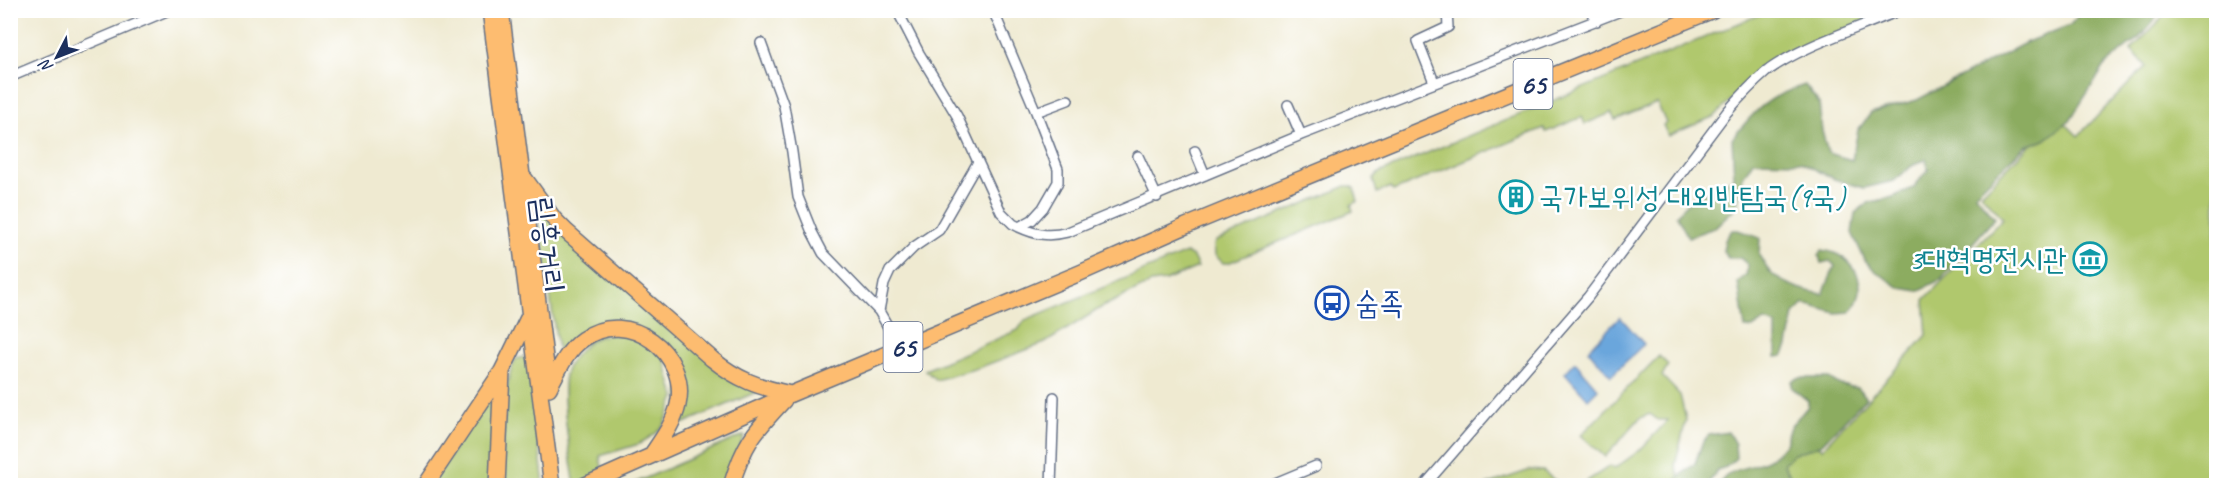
<svg xmlns="http://www.w3.org/2000/svg" width="2227" height="496" viewBox="0 0 2227 496" font-family="Caveat,'Poor Story',sans-serif">
  <rect width="100%" height="100%" fill="#fff"/>
  <filter id="ink" filterUnits="userSpaceOnUse"><feTurbulence type="fractalNoise" baseFrequency=".0167" numOctaves="2"/><feDisplacementMap in="SourceGraphic" scale="12" xChannelSelector="R" yChannelSelector="G"/><feConvolveMatrix kernelMatrix="1 2 1 2 8 2 1 2 1" color-interpolation-filters="sRGB"/></filter>
  <filter id="wash" filterUnits="userSpaceOnUse"><feTurbulence type="fractalNoise" baseFrequency=".008" numOctaves="4" result="noise"/><feDisplacementMap in="SourceGraphic" scale="24" xChannelSelector="R" yChannelSelector="G"/><feGaussianBlur stdDeviation="1.35" result="paint"/><feColorMatrix in="noise" values="0 0 0 0 0 0 0 0 0 0 0 0 0 0 0 0 0 1.4 0 .05"/><feComposite in="paint" operator="in"/></filter>
  <g filter="url(#wash)">
    <rect width="100%" height="100%" fill="#efead1"/>
    <path fill="#b0c86d" stroke="#667c66" stroke-width="1.5" d="M1768 11H1889L1779 58 1757 74 1715 116 1668 136 1663 125 1666 123 1657 103 1615 120 1611 113 1585 124 1582 117 1546 132 1544 128 1393 191 1391 187 1377 193 1373 179 1379 173Z
      M2169 11H2216V485L1789 486 1777 470 1807 436 1822 449 1927 335 1924 300 2003 218 1981 194 2058 116 2078 136 2146 66 2131 50Z
      M1346 186H1350L1354 188 1358 201 1351 205 1353 211 1228 263H1223L1215 255 1214 245 1216 241Z
      M540 210 759 391 675 427 682 372 620 324 559 357 538 214Z
      M1186 253 1193 257 1198 267 1165 281 1151 283 1102 307 1045 343 978 368 936 380 925 370 1018 330 1025 320Z
      M629 335 664 357 675 397 664 425 655 434 639 444 600 456 605 485 575 486C571 461 559 392 566 371 571 357 587 340 602 336 610 334 621 335 629 335Z
      M1659 356 1668 365 1662 376 1680 395 1686 420 1675 465 1680 478C1668 487 1665 486 1653 480L1646 485H1586L1587 481 1610 466 1614 469 1640 450 1668 420H1658L1650 414 1640 418 1605 457 1581 435Z
      M524 357 528 361 544 485 502 486C503 455 501 383 516 359Z
      M496 397 493 485 430 486 486 399Z
      M744 436 726 485 628 486 739 437Z
      M1530 470 1543 471 1561 485H1486Z"/>
    <path fill="#8cac60" stroke="#546e5f" stroke-width="1.5" d="M2083 10 2162 11 2140 37 2106 64 2070 120 2045 140 2025 146 1975 194 1995 218 1940 280 1918 291 1900 288 1874 270 1865 260 1852 233 1855 213 1868 203 1893 197 1913 188 1928 170 1926 159 1912 166 1894 181 1864 188 1834 179 1801 162 1753 161 1743 177 1737 206 1714 228 1688 237 1676 215 1693 198 1734 178 1732 139C1756 109 1768 96 1805 85L1819 103 1822 131 1828 153 1852 160 1858 130 1871 113 1917 100 2027 42 2070 25Z
      M1732 230H1738L1760 238 1759 255C1763 262 1767 270 1773 275 1786 285 1807 292 1823 294L1835 266 1830 261 1821 263 1819 256 1822 250C1853 253 1873 287 1850 312L1836 313 1804 304 1794 314 1788 346 1783 356 1776 357V325L1765 321 1752 328H1745L1738 282 1746 275 1748 265 1740 258H1728L1723 251 1725 240Z
      M1798 378H1829L1840 385 1858 388 1866 398 1822 444 1792 455 1783 464 1794 481 1791 485H1719C1727 468 1750 468 1765 461 1775 457 1781 450 1787 442 1785 425 1799 419 1808 406V401L1792 388V381Z
      M1728 432 1735 444 1736 458 1726 467 1717 470 1708 485H1670L1695 463 1703 441 1709 435Z"/>
    <path fill="#6ba6dc" stroke="#436a9d" stroke-width="1.5" d="M1620 317 1644 344 1611 376 1588 350Z
      M1575 362 1598 389 1588 399 1565 373Z"/>
  </g>
  <g filter="url(#ink)">
    <g fill="none" stroke-linecap="round" stroke-linejoin="round">
      <defs>
        <path id="minor" d="M897 10 919 53 957 116 1001 212 1013 224 1019 227 1032 220 1043 208 1058 182V169L1036 112 1068 100
          M993 10 1036 112
          M1590 10 1597 21
          M761 43 784 106 792 152 798 197 812 232 823 253 879 311 900 348
          M10 77 169 10
          M1434 82 1418 41 1448 27 1447 10
          M1288 105 1301 135
          M1195 151 1205 175
          M1138 156 1157 197
          M1019 227C1036 235 1049 237 1068 232L1301 135 1623 10
          M879 311 884 284 890 271 914 247 939 230 978 162
          M1051 486 1054 397
          M1268 486 1316 466
          M1424 486 1588 297 1727 112C1739 98 1752 84 1766 72 1800 46 1860 28 1900 10"/>
        <path id="primary" d="M490 10 552 486
          M501 10 548 381
          M525 179 554 219 567 232 712 359C738 380 758 387 791 394
          M549 388C558 371 567 350 583 339 628 306 690 354 678 405 674 423 662 439 652 454
          M425 486 502 371 529 316
          M497 486 502 371
          M583 486 791 394 1080 273 1186 226 1713 10
          M731 486C744 443 754 432 784 400"/>
      </defs>
      <use href="#minor" stroke="#657086" stroke-width="12"/>
      <use href="#primary" stroke="#657086" stroke-width="18"/>
      <use href="#minor" stroke="#fff" stroke-width="9"/>
      <use href="#primary" stroke="#fdbc70" stroke-width="15"/>
    </g>
  </g>
  <defs>
    <symbol id="building-ring" viewBox="-11 -11 22 22"><circle r="9.5" fill="#fff" stroke="#0f9aa8" stroke-width="1.5"/><path d="M-4-6H4V6H1V3H-1V6H-4ZM-2.5-4.3h1.7v1.8h-1.7ZM.8-4.3h1.7v1.8H.8ZM-2.5-1h1.7V.8h-1.7ZM.8-1h1.7V.8H.8Z" fill="#0f9aa8"/></symbol>
    <symbol id="museum-ring" viewBox="-11 -11 22 22"><circle r="9.5" fill="#fff" stroke="#0f9aa8" stroke-width="1.5"/><path d="M0-6L6-3V-2H-6V-3ZM-5-1h2V3h-2ZM-1-1h2V3h-2ZM3-1h2V3H3ZM-6 4H6V6H-6Z" fill="#0f9aa8"/></symbol>
    <symbol id="bus-ring" viewBox="-11 -11 22 22"><circle r="9.5" fill="#fff" stroke="#1a4fb4" stroke-width="1.5"/><path d="M-5-6H5V4H4V6H2V4H-2V6H-4V4H-5ZM-3.5-4V0h7V-4ZM-3.5 1.2v1.5H-2V1.2ZM2 1.2v1.5H3.5V1.2Z" fill="#1a4fb4"/></symbol>
  </defs>
  <g fill-rule="evenodd">
    <use href="#building-ring" x="1497" y="178" width="38" height="38"/>
    <use href="#museum-ring" x="2071" y="240" width="38" height="38"/>
    <use href="#bus-ring" x="1313" y="284" width="38" height="38"/>
  </g>
  <g text-anchor="middle" dominant-baseline="central" stroke-width="5" stroke-linejoin="round" paint-order="stroke">
    <g fill="#fff" stroke="#5f6d8e" stroke-width="1.5">
      <rect x="1513.5" y="59" width="39" height="50" rx="4.5"/>
      <rect x="883.5" y="322" width="39" height="50" rx="4.5"/>
    </g>
    <g font-size="28" font-weight="bold" fill="#1b2f5e">
      <text x="1533" y="84">65</text>
      <text x="903" y="347">65</text>
    </g>
    <g font-size="30" fill="#0d838f" stroke="#fff" text-anchor="start">
      <text x="1539" y="197">국가보위성 대외반탐국(9국)</text>
      <text x="2067" y="259" text-anchor="end">3대혁명전시관</text>
    </g>
    <g font-size="30" fill="#1b2f5e" stroke="#fff">
      <text transform="translate(548 245) rotate(83)">림흥거리</text>
    </g>
    <g font-size="30" fill="#164399" stroke="#fff" text-anchor="start">
      <text x="1355" y="303">숨족</text>
    </g>
  </g>
  <rect width="2227" height="496" fill="none" stroke="#fff" stroke-width="36"/>
  <g transform="translate(57 57) rotate(228)" stroke="#ffffff" stroke-width="4.5" paint-order="stroke">
  <path d="M0-4.5L10 22L0 15L-10 22Z" fill="#1b2f5e"/>
  <text y="-9" font-size="16" font-weight="bold" text-anchor="middle" fill="#1b2f5e">N</text>
  </g>
</svg>
